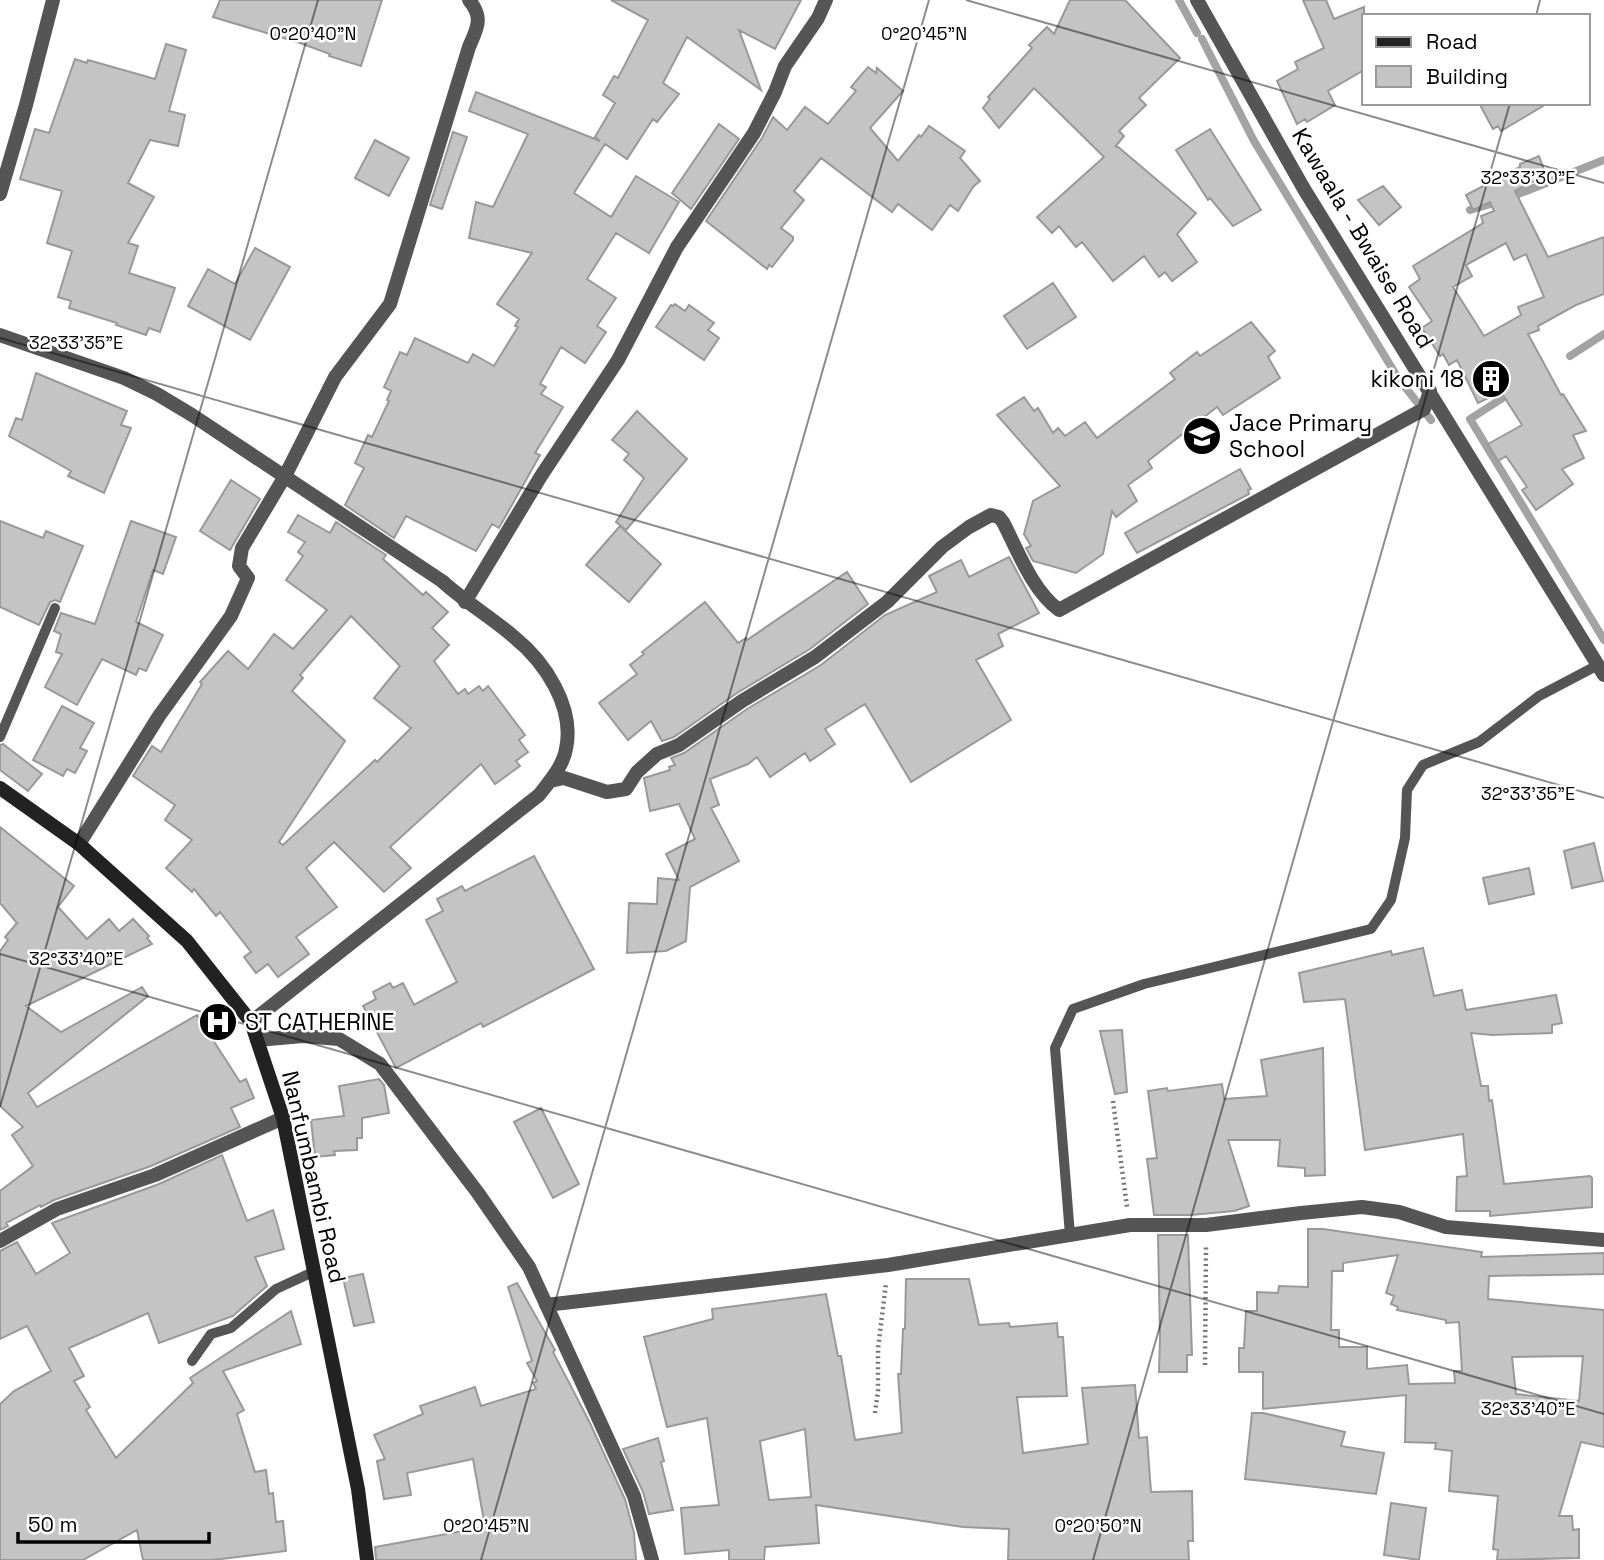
<svg xmlns="http://www.w3.org/2000/svg" width="1604" height="1560" viewBox="0 0 1604 1560" font-family="'Space Grotesk',sans-serif">
  <rect width="100%" height="100%" fill="#fff"/>
  <g fill="none" stroke-linecap="round" stroke-linejoin="round">
    <path stroke="#a3a3a3" stroke-width="8" d="M1179 0 1197 33
      M1202 39 1254 141 1398 378 1431 420
      M1470 210 1501 201 1604 160
      M1570 356 1604 334
      M1512 392 1470 419 1604 640"/>
  </g>
  <path fill="#c4c4c4" stroke="#999" stroke-width="2" fill-rule="evenodd" d="M220 0H382L361 66 329 56 330 54 300 43 213 17Z
    M611 0H801L775 49 739 30 761 90 687 37 663 83 679 94 657 122 653 119 627 159 605 144 574 193 611 217 636 176 679 202 649 253 616 233 587 279 616 298 597 326 606 332 585 363 561 347 540 384 546 387 541 394 563 407 535 453 540 455 499 528 492 524 476 551 406 516 394 538 345 505 364 468 355 463 368 435 372 437 389 401 387 400 391 391 384 387 400 352 407 355 415 338 468 363 473 354 494 366 518 327 515 326 519 319 497 304 532 253 469 238 476 202 493 207 528 134 469 111 476 92 600 141 595 137 615 103 603 95 614 76 618 78 648 20Z
    M1070 0H1125L1180 58 1139 98 1146 105 1119 131 1124 136 1115 147 1117 146 1196 213 1177 234 1197 262 1172 281 1165 272 1159 277 1144 256 1113 281 1082 242 1076 247 1059 226 1052 233 1037 217 1104 157 1034 88 999 128 983 108 990 99 988 97 1032 48 1029 45 1047 27 1054 34Z
    M1303 0H1326L1334 19 1364 7V70L1328 91 1335 105 1307 122 1305 119 1297 124 1277 81 1298 69 1295 62 1324 48Z
    M166 44 186 50 169 111 185 115 178 146 150 140 128 183 154 197 128 243 138 246 129 273 175 288 160 332 149 328 146 335 116 325 117 323 69 308 71 301 58 297 72 251 47 243 62 191 20 179 35 129 49 133 75 59 87 63 88 60 155 79Z
    M868 67 876 73 877 68 903 91 870 128 898 161 919 135 921 137 929 126 965 151 960 158 980 181 973 187 958 211 950 205 932 230 898 204 892 212 821 158 794 191 804 200 781 228 793 237V240L772 267 769 265 767 269 706 221 762 138 773 117 787 130 805 107 828 124 856 91 851 87Z
    M1479 103H1548L1501 131 1498 126 1493 129Z
    M719 124 739 139 691 209 672 193Z
    M1210 129 1261 210 1233 226 1210 198 1208 200 1176 150Z
    M453 132 467 137 442 209 430 205Z
    M375 140 409 158 389 196 355 178Z
    M1539 156 1546 175 1515 191 1548 257 1604 237V294L1576 305 1538 326 1539 330 1528 334 1561 395 1563 394 1586 431 1573 435 1584 458 1562 469 1573 484 1536 510 1522 490 1527 487 1506 456 1498 461 1488 444 1522 425 1501 392 1478 403 1457 360 1449 365 1443 354 1440 356 1422 328 1432 321 1409 287 1420 279 1413 266 1483 223 1481 216 1494 211 1490 202 1473 210 1466 195 1520 167V164ZM1506 243 1514 260 1526 254 1544 297 1518 307 1521 315 1484 336 1453 287 1472 276 1466 265Z
    M1383 186 1401 207 1379 225 1358 200Z
    M255 248 290 267 250 340 188 306 208 269 235 284Z
    M1053 283 1076 317 1027 349 1004 316Z
    M675 304 685 311 689 305 714 323 708 330 719 338 704 360 656 327 671 305 673 306Z
    M1251 322 1275 351 1268 357 1280 378 1223 415 1217 407 1148 461 1152 468 1128 485 1137 501 1116 517 1112 511 1103 554 1076 573 1033 561 1026 548 1031 546 1024 534 1033 501 1060 486 997 415 1024 397 1034 411 1038 408 1053 433 1058 428 1065 436 1085 422 1097 438 1175 379 1170 373 1197 352 1200 356Z
    M36 373 127 411 121 425 131 428 104 493 68 476 71 471 9 436 16 418 22 420Z
    M637 411 687 459 626 530 616 522 644 478 624 460 629 454 612 440Z
    M1240 469 1251 489 1248 490 1249 494 1137 553 1125 533Z
    M231 480 260 499 230 550 200 531Z
    M298 515 330 533 336 522 386 555 383 559 423 595 426 592 448 612 432 628 449 645 434 661 458 694 465 689 468 694 479 686 483 691 488 686 525 735 519 740 528 752 516 761 520 766 495 784 481 764 390 847 411 868 384 892 334 842 306 868 337 907 296 937 309 954 278 977 268 964 256 973 244 957 251 952 220 912 216 916 194 889 192 892 166 868 192 840 165 820 175 805 133 776 152 746 161 752 202 684 200 682 228 651 248 669 274 634 293 649 327 610 286 580 303 556 298 552 305 542 288 532ZM351 616 400 666 374 698 411 728 377 762 375 760 283 845 279 842 345 741 292 691 303 678 300 675Z
    M0 521 43 538 46 531 83 546 60 602 55 600 50 602 39 625 0 607Z
    M131 521 176 537 163 574 153 570 136 622 163 635 146 671 139 668 136 675 102 659 77 705 45 687 62 654 56 652 61 634 54 631 61 613 95 624Z
    M620 526 661 564 629 602 586 565Z
    M1009 557 1039 613 998 634 1003 646 976 660 1011 720 911 782 865 704 825 729 835 744 810 761 805 753 770 777 757 757 748 764 710 779 719 805 711 808 739 861 690 887 686 941 666 951 627 953 629 903 657 904 658 878 679 880 666 854 695 839 679 804 650 811 644 778 670 770 669 767 675 765 671 758 684 753 747 709 821 665 885 615 937 592 929 576 961 560 969 577Z
    M847 572 868 604 810 649 737 693 674 737 662 741 651 721 628 740 599 703 637 674 630 665 644 654 642 652 705 602 738 643 746 638 747 640Z
    M62 706 94 723 80 748 87 751 75 773 67 769 63 776 33 760Z
    M3 744 42 774 28 791 0 770V745Z
    M0 827 74 886 58 907 87 939 109 919 119 931 133 919 149 936 147 938 152 944 26 1006 61 1032 142 987 148 996 28 1093 37 1107 197 1015 240 1082 246 1079 254 1098 231 1108 240 1127 151 1166 54 1200 41 1207 40 1205 6 1223 8 1226 0 1230V1191L33 1166 12 1135 23 1127 0 1106V951L8 940 5 937 17 923 0 903Z
    M1594 843 1603 881 1572 888 1564 851Z
    M534 856 594 969 483 1027 481 1023 396 1068 363 1006 376 999 373 992 390 983 393 988 403 983 414 1005 457 982 426 920 443 911 437 899 462 886 465 891Z
    M1529 868 1534 894 1489 904 1483 878Z
    M1423 948 1434 996 1462 990 1466 1010 1556 995 1562 1023 1552 1025V1033L1492 1035 1471 1033 1481 1086H1488L1489 1101 1492 1100 1504 1184 1590 1176 1592 1178V1207L1490 1216V1211H1456L1457 1177 1467 1176 1463 1134 1365 1150 1345 999 1304 1002 1299 973 1391 951 1392 955Z
    M1122 1030 1127 1092 1115 1094 1100 1031Z
    M1323 1048 1325 1175 1305 1176V1168L1278 1166 1280 1140H1228L1249 1206 1234 1211 1191 1215H1154L1147 1159 1157 1158 1148 1091 1167 1088 1168 1091 1222 1084 1224 1099 1267 1096 1261 1060Z
    M379 1079 384 1085 389 1113 362 1118V1138H357V1150L334 1151 335 1155 315 1157 311 1120 344 1116 339 1086Z
    M541 1108 579 1184 553 1198 514 1122Z
    M222 1155 247 1221 273 1210 277 1223 284 1249 255 1257 267 1286 233 1316 159 1343 148 1313 69 1348 84 1376 74 1381 90 1407 86 1410 116 1458 193 1383 190 1378 291 1311 301 1344 223 1371 244 1410 237 1414 255 1472 266 1470 269 1494 273 1493 276 1522 283 1521 286 1551 213 1560H143L137 1530 83 1560H0V1404L14 1391 51 1371 27 1326 0 1339V1251L17 1242 36 1274 70 1253 52 1223 159 1184Z
    M1308 1229H1323L1482 1252 1481 1257 1604 1253V1274L1489 1276 1488 1299 1604 1310V1447L1581 1442 1559 1516H1572L1573 1530 1579 1529V1558L1497 1560 1498 1550 1493 1549 1498 1496 1449 1491 1452 1451 1435 1449 1436 1443 1405 1442 1406 1395 1263 1409V1372H1239V1348H1244L1246 1311H1257V1292L1278 1293 1279 1286 1308 1287ZM1398 1255 1386 1293 1394 1296 1391 1304 1398 1307 1397 1310 1446 1320V1323L1459 1322 1462 1371H1454L1455 1383 1409 1384 1407 1365 1367 1369V1347H1339V1330H1331L1332 1271H1343V1263ZM1583 1356 1579 1401 1516 1394 1512 1357Z
    M1158 1235H1188L1192 1355H1187V1372H1159L1160 1338Z
    M363 1274 374 1322 354 1326 343 1278Z
    M906 1279H969L979 1325 1009 1323 1010 1327 1057 1323 1058 1337H1063L1067 1396 1017 1397 1023 1453 1088 1444 1082 1388 1135 1385 1139 1438 1147 1437 1151 1492 1192 1491 1193 1541H1188L1189 1560H1008L1009 1529 963 1527 816 1505 819 1543 765 1547 764 1560H729V1550L685 1554 681 1508 719 1505 707 1418 667 1427 644 1337 713 1319 712 1309 826 1294 838 1356H841L855 1440 902 1433 898 1374H901L903 1329H905ZM805 1429 811 1497 769 1500 760 1441Z
    M517 1283 555 1350 553 1352 589 1421 625 1499 634 1533 636 1560H376L375 1547 485 1527 473 1459 407 1473 411 1495 384 1499 377 1461 385 1459 374 1435 423 1414 420 1406 475 1387 481 1406 536 1389 533 1383 537 1381 527 1363 532 1361 508 1287Z
    M1252 1413H1263L1345 1432 1341 1446 1384 1453 1376 1494 1245 1479Z
    M658 1438 664 1461 661 1462 673 1510 649 1514 643 1492 623 1449Z
    M1391 1503 1426 1508 1419 1560 1384 1555Z"/>
  <g fill="none" stroke-linecap="round" stroke-linejoin="round">
    <path stroke="#777" stroke-width="4.5" stroke-dasharray="2 3.5" stroke-linecap="butt" d="M1113 1101 1127 1207
      M1205 1365 1206 1244
      M875 1413 878 1391V1349L886 1283"/>
    <path stroke="#555" stroke-width="10" d="M0 737 55 608
      M1070 1235 1055 1048 1073 1009 1144 984 1371 929 1391 900 1405 838 1407 790 1423 765 1479 742 1539 696 1598 665
      M192 1361 211 1334 231 1328 276 1289 313 1272"/>
    <path stroke="#555" stroke-width="14" d="M1197 0 1304 189 1604 675
      M0 194 26 105 53 0
      M0 335 124 378 157 394 192 415 442 581C465 602 491 617 514 637 545 662 575 707 566 749 563 766 550 781 539 795L251 1022
      M465 602 541 476 618 360 677 247 754 133 775 92 785 66 818 18 826 0
      M550 781 564 778 607 792 626 789 637 772 657 754 679 745 742 701 815 657 887 602 942 547 969 527 991 515 999 517 1003 522C1018 551 1032 590 1059 610L1424 409 1430 391
      M79 844 159 716 231 616 248 578 239 566 242 548 285 476 335 377 390 304 469 47C477 28 484 18 469 0
      M257 1040 303 1036 339 1039 380 1064 478 1193 529 1267 634 1496 652 1560
      M0 1241 57 1209 155 1175 283 1118
      M546 1305 888 1265 1130 1225H1206L1301 1213 1362 1207 1399 1212 1446 1227 1604 1240"/>
    <path stroke="#222" stroke-width="14" d="M0 788 79 844 187 941 251 1022 283 1118 358 1489 367 1560"/>
  </g>
  <path fill="none" stroke="#000" stroke-width="2" stroke-opacity="0.45" d="M966 0 1604 183M1536 16 1540 0M0 338 1604 798M0 954 1604 1414M0 1107 318 0M481 1560 929 0M1093 1560 1510 103"/>
  <defs>
    <symbol id="building-disc" viewBox="-11 -11 22 22"><circle r="9.5" fill="#000" stroke="#fff"/><path d="M-4-6H4V6H1V3H-1V6H-4ZM-2.5-4.3h1.7v1.8h-1.7ZM.8-4.3h1.7v1.8H.8ZM-2.5-1h1.7V.8h-1.7ZM.8-1h1.7V.8H.8Z" fill="#fff"/></symbol>
    <symbol id="school-disc" viewBox="-11 -11 22 22"><circle r="9.5" fill="#000" stroke="#fff"/><path d="M0-5L7-2L0 1L-7-2ZM-4 1L0 2.5L4 1V4Q0 6-4 4Z" fill="#fff"/></symbol>
    <symbol id="hospital-disc" viewBox="-11 -11 22 22"><circle r="9.5" fill="#000" stroke="#fff"/><path d="M-5-5h3v3.5h4V-5h3V5h-3V1.5h-4V5h-3Z" fill="#fff"/></symbol>
  </defs>
  <g fill-rule="evenodd">
    <use href="#building-disc" x="1469" y="357" width="44" height="44"/>
    <use href="#school-disc" x="1180" y="414" width="44" height="44"/>
    <use href="#hospital-disc" x="196" y="1000" width="44" height="44"/>
  </g>
  <g text-anchor="middle" dominant-baseline="central" stroke-width="5" stroke-linejoin="round" paint-order="stroke">
    <g font-size="23" fill="#000" stroke="#fff">
      <text transform="translate(1363 238) rotate(59)">Kawaala - Bwaise Road</text>
      <text transform="translate(314 1177) rotate(77)">Nanfumbambi Road</text>
    </g>
    <g font-size="23" fill="#000" stroke="#fff" text-anchor="start">
      <text x="1464" y="379" text-anchor="end">kikoni 18</text>
      <text x="1229" y="423">Jace Primary<tspan x="1229" dy="26">School</tspan></text>
      <text x="245" y="1022">ST CATHERINE</text>
    </g>
  </g>
  <g font-size="18" text-anchor="middle" fill="#000" stroke="#fff" stroke-width="5" stroke-linejoin="round" paint-order="stroke">
    <text x="313" y="40">0°20'40"N</text>
    <text x="924" y="40">0°20'45"N</text>
    <text x="1528" y="184">32°33'30"E</text>
    <text x="76" y="349">32°33'35"E</text>
    <text x="1528" y="800">32°33'35"E</text>
    <text x="76" y="965">32°33'40"E</text>
    <text x="1528" y="1415">32°33'40"E</text>
    <text x="486" y="1532">0°20'45"N</text>
    <text x="1098" y="1532">0°20'50"N</text>
  </g>
  <rect x="1362" y="14" width="228" height="91" fill="#ffffff" stroke="#999999" stroke-width="2"/>
  <rect x="1376" y="37" width="35" height="10" fill="#222222" stroke="#999999" stroke-width="2"/>
  <text x="1426" y="49" font-size="21" fill="#000000">Road</text>
  <rect x="1376" y="66" width="35" height="21" fill="#c4c4c4" stroke="#999999" stroke-width="2"/>
  <text x="1426" y="84" font-size="21" fill="#000000">Building</text>
  <path d="M18 1532v10h191v-10" fill="none" stroke="#000000" stroke-width="3.5"/>
  <text x="28" y="1532" font-size="21" fill="#000000" stroke="#ffffff" stroke-width="5" paint-order="stroke">50 m</text>
</svg>
